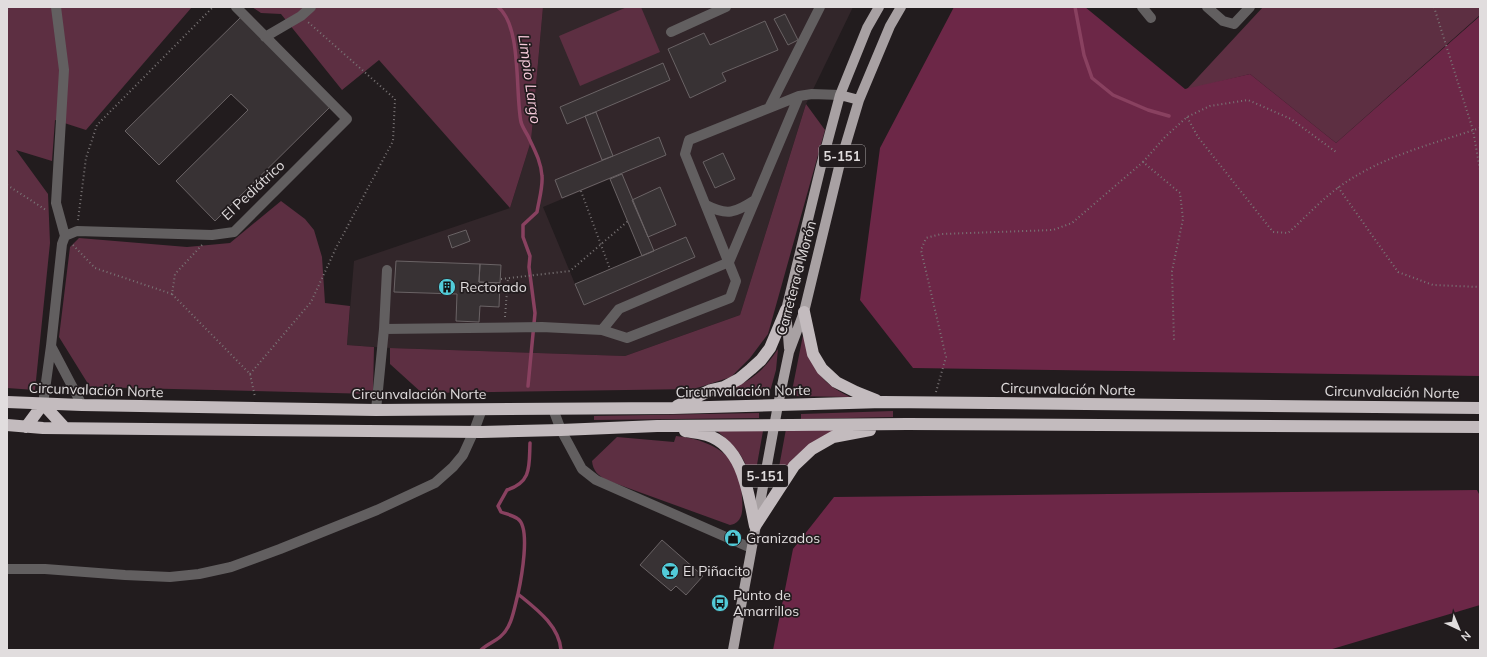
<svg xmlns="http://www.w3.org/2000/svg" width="1487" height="657" viewBox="0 0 1487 657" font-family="Mulish,sans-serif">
  <rect width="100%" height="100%" fill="#221c1e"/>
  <path fill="#32262a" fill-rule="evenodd" d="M543 7H853L806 104 740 315 625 356 390 348 347 345 354 261 510 208 531 141ZM610 179 642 256 575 284 543 207Z"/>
  <path fill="#5d2f42" d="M7 7H192L86 130 55 120 52 161 16 150 48 194 50 243 35 390 7 388Z
    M252 7H543L531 141 510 208 379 60 342 90 281 14 261 13Z
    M627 7H641L660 52 580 86 559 36Z
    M1263 7H1480V15L1336 143 1250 74 1186 90Z
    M806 104 825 130 768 334 750 358 731 377 694 389 422 393 390 364V348L625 356 740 315Z
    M281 201 305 219 314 230 322 257 325 303 350 306 347 345 374 347 373 394 90 387 59 337 70 247 79 238 187 247 230 243Z
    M803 335C816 368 815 380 850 397L791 396Z
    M778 349 776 370 769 395H715C747 383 759 377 778 349Z
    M893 411V417L801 419V414Z
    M759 413V418L594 420V416Z
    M715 429 763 431 753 487C745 456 739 450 715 429Z
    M786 429H843L809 445 795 457 777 478Z
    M676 436C697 438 718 445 733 462 740 470 745 506 741 516 739 521 736 524 730 525L606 480C598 475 593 471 592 461L617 437 674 442Z"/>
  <path fill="#6c2747" d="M954 7H1085L1185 89 1250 74 1336 143 1480 16V376L913 368 860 300 880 148Z
    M1477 490 1480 496V605L1329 650H773L793 549 834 497Z"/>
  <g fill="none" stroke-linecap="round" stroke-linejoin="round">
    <path stroke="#894160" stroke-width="3.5" d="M498 7C522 26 515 92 521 122 522 126 525 131 528 136 534 149 541 161 542 176 543 187 539 200 537 212L523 225V237L530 256 529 267 535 313 528 386
      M1075 7 1084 55 1092 78 1113 95 1148 110 1169 116
      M530 443C529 466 532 482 507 490L498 506 501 512C506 514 513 515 518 519 531 528 521 580 518 594 535 608 559 625 561 650
      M481 650C487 644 494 642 500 637 512 627 514 609 518 594"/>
  </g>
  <path fill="#383234" stroke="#6a6365" d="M785 14 798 40 788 45 774 19Z
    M241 17 330 107 215 221 176 181 248 110 231 94 159 165 125 131Z
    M765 21 778 50 722 73 726 81 690 98 668 49 704 33 710 45Z
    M663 63 670 80 567 124 560 107Z
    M596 112 613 156 602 160 585 116Z
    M659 137 666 155 562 198 555 180Z
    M723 153 735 179 715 188 703 162Z
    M622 174 654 251 642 256 610 179Z
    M660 187 676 225 648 237 632 200Z
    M466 230 470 241 452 248 448 236Z
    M686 237 695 257 584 305 575 284Z
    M396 261 480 264 479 282 500 283 499 307 480 306 479 322 456 321 457 294 394 292Z
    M480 264 501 265 500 283 479 282Z
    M662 540 703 576 686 595 676 586 671 591 640 565Z"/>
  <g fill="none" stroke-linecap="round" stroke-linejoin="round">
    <path stroke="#7a7576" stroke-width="2" stroke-dasharray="1 3" stroke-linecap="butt" d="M1434 7 1473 130 1480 170
      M7 10 10 7
      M1187 117 1198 137 1273 232 1288 233C1305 218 1321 200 1339 187 1380 157 1432 144 1480 128
      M1143 162 1165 137 1187 117 1210 106 1248 100 1291 119 1336 152
      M7 185 46 210
      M1338 187 1398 272 1433 285 1480 287
      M581 191 610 269
      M78 220 86 158 97 125 213 7
      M73 245 95 268 172 294
      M202 245 175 274 172 294 250 374 255 397
      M501 279 570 271 628 221
      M505 317 508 278
      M250 374 311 302 336 248 393 141 395 99 308 22
      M936 392 946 357 921 250 926 238 941 234 1053 230 1072 223 1143 162 1180 193 1183 219 1172 271 1174 340"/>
    <path stroke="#625f60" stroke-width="10" d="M56 7 64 70 56 203 65 236
      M1142 7 1151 18
      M1207 7 1223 21 1234 24 1250 7
      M671 32 726 7
      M265 37 301 16 311 7
      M769 108 820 7
      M706 205C727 216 735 213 755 200
      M384 329 542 327 602 330 627 338 730 298 736 281 685 154 689 140 799 96 812 94 840 95
      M602 330 619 309 729 262 799 96
      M51 346 82 405
      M43 404 51 346 62 244 65 236 77 231 212 235 234 232 347 119 236 7
      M553 409 561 430 582 469 596 480 751 548
      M376 410 384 329 387 270
      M7 569H45L125 575 170 577 199 574 231 567 280 549 377 510 435 483 453 467 463 455 474 431 482 409"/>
    <path stroke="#a8a1a3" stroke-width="10" d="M840 95 859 100
      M789 348 786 310 821 166 840 95 867 28 879 7
      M733 650 778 405 789 352 804 312 839 167 859 100 890 26 901 7"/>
    <path stroke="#c3bbbe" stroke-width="12" d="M804 312 813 354 822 369 836 382 856 392 876 400
      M7 402 82 405 376 410 673 408 883 402 1480 408
      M677 406 711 390 724 387 739 379 751 369 761 360 770 348 786 310
      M7 425 43 428 481 432 561 430 657 426 907 424 1480 427
      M26 427 43 404 65 428
      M685 431C692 432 700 433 707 435 744 447 748 494 755 526
      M755 526 794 466 812 449 833 437 870 430"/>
  </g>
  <defs>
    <symbol id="building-disc" viewBox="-11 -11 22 22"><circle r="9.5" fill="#52cbd8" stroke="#221c1e"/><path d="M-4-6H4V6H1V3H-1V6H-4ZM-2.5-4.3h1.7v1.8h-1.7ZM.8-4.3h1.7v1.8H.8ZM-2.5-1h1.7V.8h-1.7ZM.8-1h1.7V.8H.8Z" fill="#111"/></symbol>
    <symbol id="shop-disc" viewBox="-11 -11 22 22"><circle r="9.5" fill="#52cbd8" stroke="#221c1e"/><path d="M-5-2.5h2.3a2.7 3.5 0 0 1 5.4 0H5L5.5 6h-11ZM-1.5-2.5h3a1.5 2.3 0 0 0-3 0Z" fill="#111"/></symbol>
    <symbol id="bar-disc" viewBox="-11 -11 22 22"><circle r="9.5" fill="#52cbd8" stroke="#221c1e"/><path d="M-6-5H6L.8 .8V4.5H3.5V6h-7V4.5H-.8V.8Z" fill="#111"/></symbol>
    <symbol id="bus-disc" viewBox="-11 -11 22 22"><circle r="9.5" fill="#52cbd8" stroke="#221c1e"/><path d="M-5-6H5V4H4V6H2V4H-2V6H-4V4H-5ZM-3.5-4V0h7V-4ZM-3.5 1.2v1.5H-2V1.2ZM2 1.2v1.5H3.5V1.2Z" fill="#111"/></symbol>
  </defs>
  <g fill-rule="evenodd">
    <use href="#building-disc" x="437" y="277" width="20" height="20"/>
    <use href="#shop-disc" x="723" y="528" width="20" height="20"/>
    <use href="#bar-disc" x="660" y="561" width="20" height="20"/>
    <use href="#bus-disc" x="710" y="593" width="20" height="20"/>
  </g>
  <g text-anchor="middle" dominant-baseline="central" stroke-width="3.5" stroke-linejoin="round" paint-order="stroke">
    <g fill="#221c1e" stroke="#a8a3a4" stroke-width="1">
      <rect x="819" y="145" width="46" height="22" rx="3"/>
      <rect x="742" y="465" width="46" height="22" rx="3"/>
    </g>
    <g font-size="13" font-weight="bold" fill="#e1ddde">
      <text x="842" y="156">5-151</text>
      <text x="765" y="476">5-151</text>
    </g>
    <g font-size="14" fill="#e1ddde" stroke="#221c1e">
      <text transform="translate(253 190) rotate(-43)">El Pediátrico</text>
      <text transform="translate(796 278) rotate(-75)">Carretera a Morón</text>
      <text transform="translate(1068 389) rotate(1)">Circunvalación Norte</text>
      <text transform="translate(96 390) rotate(2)">Circunvalación Norte</text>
      <text transform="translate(743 391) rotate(-1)">Circunvalación Norte</text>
      <text transform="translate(1392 392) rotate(1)">Circunvalación Norte</text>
      <text x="419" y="394">Circunvalación Norte</text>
    </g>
    <g font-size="14" fill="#e1ddde" stroke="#221c1e" text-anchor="start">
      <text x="460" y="287">Rectorado</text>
      <text x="746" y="538">Granizados</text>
      <text x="683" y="571">El Piñacito</text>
      <text x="733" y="595">Punto de<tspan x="733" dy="16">Amarrillos</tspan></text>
    </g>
    <g font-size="15" font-style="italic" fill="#f5c9d9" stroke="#221c1e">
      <text transform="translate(530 79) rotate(82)">Limpio Largo</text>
    </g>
  </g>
  <rect width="1487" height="657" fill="none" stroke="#e1ddde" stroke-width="16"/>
  <g transform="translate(1459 629) rotate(136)" stroke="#221c1e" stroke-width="3" paint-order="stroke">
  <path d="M0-3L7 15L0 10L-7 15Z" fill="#e1ddde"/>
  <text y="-6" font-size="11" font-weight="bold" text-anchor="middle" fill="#e1ddde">N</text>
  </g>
</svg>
